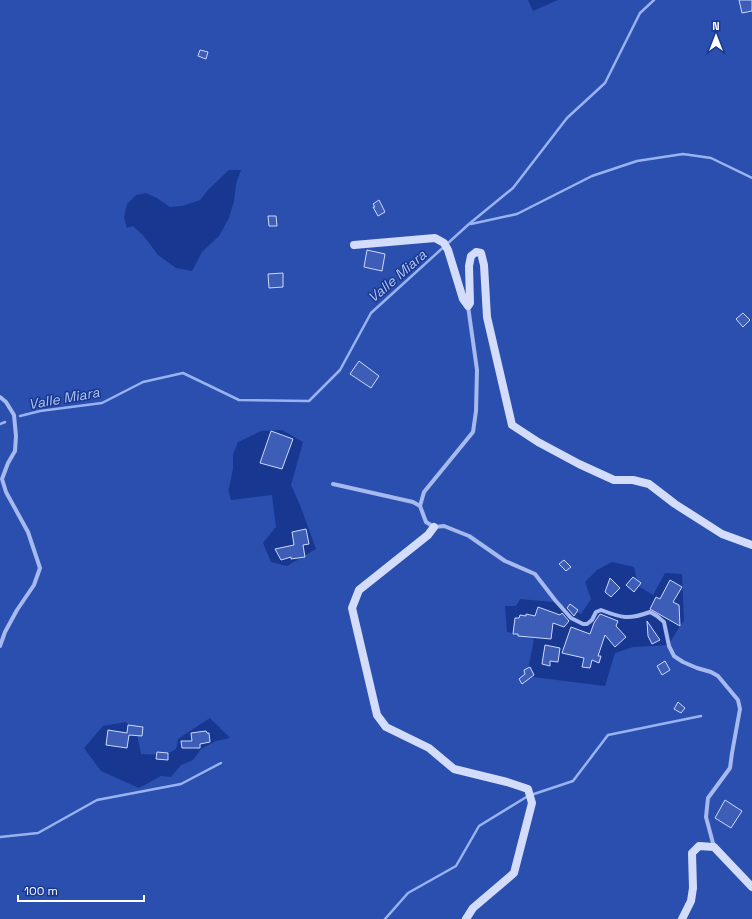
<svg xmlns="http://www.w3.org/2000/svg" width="752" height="919" viewBox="0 0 752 919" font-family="'Space Grotesk',sans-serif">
  <rect width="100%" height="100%" fill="#183790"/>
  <path fill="#2b4fae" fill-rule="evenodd" d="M0 0H528L533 11 558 0H752V919H0ZM229 170H241L236 184 234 201 229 218 219 236 202 252 192 271 176 268 158 255 143 235 133 226 127 228 124 217 127 204 136 195 146 193 157 198 170 207 182 206 200 200 208 190ZM282 430 303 442 291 485 300 505 316 549 287 566 271 562 263 543 276 527 272 495 231 500 228 489 229 488 233 469V455L238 442 261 431ZM612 562 634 567 638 586 653 595 665 573 682 574 684 620 668 645 633 647 615 653 605 686 533 677 526 680 534 639 507 632 505 606H516L520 599 553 602 581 614 591 599 585 582 597 570ZM210 718 230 738 216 741 201 749 193 760 181 765 171 777 161 776 139 788 101 771 84 748 103 726 126 722 137 734 141 754 165 755 176 749 178 739Z"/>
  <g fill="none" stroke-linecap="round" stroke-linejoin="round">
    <path stroke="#98b2f2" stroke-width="2.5" d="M471 224 517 214 592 176 637 161 683 154 711 158 752 178
      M20 416 40 411 102 403 143 382 183 373 239 400 309 401 340 370 371 313 469 224 513 188 567 118 605 83 640 13 654 0
      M0 424 5 422
      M0 837 38 833 97 800 181 784 221 763
      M385 919 408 893 456 866 479 826 528 796 573 781 608 735 701 716"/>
  </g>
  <path fill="#3d5db6" stroke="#ccd9fb" d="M739 0H752V11L742 13Z
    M200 50 208 52 206 59 198 56Z
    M379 200 385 212 378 216 373 207H375L373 204Z
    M268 216H276L277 226H269Z
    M367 250 385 254 382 271 364 267Z
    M283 273V287L269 288 268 274Z
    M743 313 750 320 743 327 736 319Z
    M359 361 379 376 371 388 350 374Z
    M271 431 293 439 282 469 260 463Z
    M306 529 309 544 303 545 305 557 291 559V557L281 560 275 549 294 545 292 532Z
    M564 560 571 567 566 571 559 564Z
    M633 577 641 583 634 592 626 585Z
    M610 578 620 588 611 597 605 592Z
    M670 580 682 587 673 602 679 605 680 626 650 609 656 597 660 599Z
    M570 604 578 610 574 616 567 608Z
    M538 607 560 615 562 613 569 621 564 627 553 623 551 639 518 636V634H513L515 618H519L520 615 526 616V614L535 616Z
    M600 614 618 621 616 626 626 637 615 647 605 635 598 656H601L599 663 592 660 590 668 582 667 584 658 562 653 571 627 590 634 594 623Z
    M647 621 660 640 652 644 648 636Z
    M545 645 560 648 558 662 550 661V666L542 664Z
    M665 661 670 670 662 675 657 666Z
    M530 667 534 675 522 684 519 679 525 674 524 670Z
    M678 702 685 708 681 713 674 709Z
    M128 725 143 727 142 736 129 735 127 748 106 745 108 730 127 733Z
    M206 731 207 733H209L210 742 200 744V748H182L181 741H192L191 733Z
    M157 752 168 753V760L156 759Z
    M725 800 742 811 731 828 715 818Z"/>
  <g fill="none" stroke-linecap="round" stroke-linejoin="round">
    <path stroke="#a6baef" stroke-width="4" d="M0 397 6 402 14 415 16 436 15 451 8 463 2 479 6 492 28 532 40 568 34 585 17 610 5 632 0 646
      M333 484 413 502 420 506 426 522 434 527 444 526 469 536 505 561 535 574 555 600 571 618 583 624H587L592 620 596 612 601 610C622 618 628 620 650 612L657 616 664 622 669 646 674 656 683 662 697 668 711 672 718 676 738 700 740 709 732 753 730 768 708 798 706 817 714 847
      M420 506 424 492 473 432 476 411 477 370 468 306"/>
    <path stroke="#d3ddfb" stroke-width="8" d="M354 245 435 238 444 243 448 250 463 299 468 306 470 303 469 266 471 256 476 252 481 253 484 265 487 317 512 425 538 442 579 464 614 480H633L649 484 675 504 722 534 752 545
      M434 527 428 535 359 590 352 608 377 715 386 727 429 748 454 769 507 782 528 789 532 803 514 873 473 908 466 919
      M682 919 691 901 693 888 692 853 699 846 714 847 752 887"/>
  </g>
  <g text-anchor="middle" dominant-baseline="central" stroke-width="3" stroke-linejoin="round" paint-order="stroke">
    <g font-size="14" font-style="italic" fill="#b2c5f6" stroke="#183790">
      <text transform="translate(397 276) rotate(-41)">Valle Miara</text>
      <text transform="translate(64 398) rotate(-10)">Valle Miara</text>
    </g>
  </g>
  <g transform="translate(716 36)" stroke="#183790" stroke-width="3" paint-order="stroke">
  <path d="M0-3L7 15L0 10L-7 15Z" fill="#ffffff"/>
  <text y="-6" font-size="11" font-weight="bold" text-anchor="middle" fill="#ffffff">N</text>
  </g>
  <path d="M18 895v6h126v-6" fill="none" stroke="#ffffff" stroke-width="2"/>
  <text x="24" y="895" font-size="12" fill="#ffffff" stroke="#183790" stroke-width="3" paint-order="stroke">100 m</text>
</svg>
